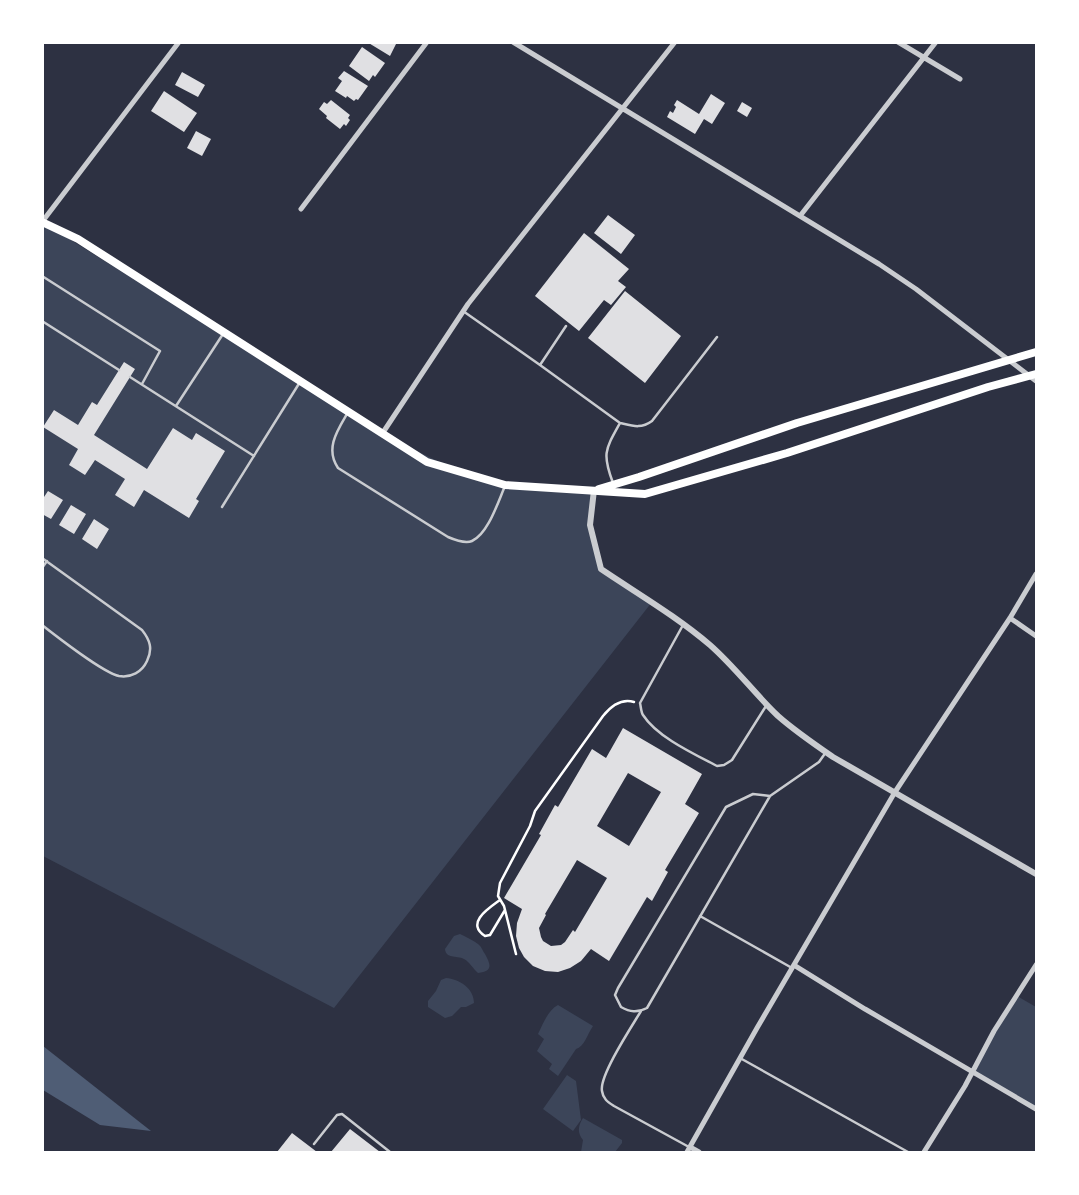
<svg xmlns="http://www.w3.org/2000/svg" width="1079" height="1195" viewBox="0 0 1079 1195" font-family="Rubik,sans-serif">
  <rect width="100%" height="100%" fill="#2d3142"/>
  <path fill="#3c4559" d="M42 222 382 434 458 471 505 485 594 490 590 525 601 569 652 602 334 1008 43 856Z
    M460 934C466 937 473 940 478 944 482 947 482 950 485 954 491 965 493 971 478 973 473 969 470 962 464 959 456 955 446 959 445 949L454 936Z
    M446 978C459 979 474 988 474 1003L466 1007H461L452 1016 445 1018 428 1007V1001L436 991 441 980Z
    M1017 996 1036 1007V1110L972 1072Z
    M558 1005 593 1026C587 1035 584 1047 576 1049L558 1076 549 1069 552 1064 537 1051 544 1039 538 1034C543 1024 548 1010 558 1005Z
    M567 1075 576 1081 581 1120 573 1131 543 1109Z
    M583 1118 622 1140V1143L615 1152H581L583 1140C577 1133 578 1126 583 1118Z"/>
  <path fill="#4f5d75" d="M43 1046 151 1131 100 1125 43 1090Z"/>
  <path fill="#e0e0e3" fill-rule="evenodd" d="M367 42H397L390 56Z
    M362 47 385 63 375 77 373 75 369 81 349 66Z
    M344 71 368 86 358 100 356 99 354 101 347 96 346 98 335 91 342 81 338 78Z
    M182 72 205 85 198 97 175 85Z
    M164 91 197 113 184 132 151 111Z
    M711 94 725 103 712 124 704 119 695 134 667 117 670 111 673 113 676 107 674 105 677 100 699 114Z
    M331 100 350 115 348 118 350 120 346 126 344 124 340 129 326 118 327 116 319 109 324 102 327 104Z
    M742 102 752 108 747 117 737 111Z
    M196 131 211 139 202 156 187 148Z
    M608 215 635 235 621 254 594 233Z
    M584 233 629 269 618 281 626 287 611 305 604 300 579 331 535 296Z
    M625 291 681 336 645 383 588 338Z
    M124 362 135 369 94 435 147 469 173 428 192 440 196 433 225 451 196 499 199 501 189 518 144 490 134 507 115 495 125 479 95 460 85 475 69 465 78 449 43 427 54 410 78 425 92 402 97 405Z
    M48 491 63 500 51 519 42 514V500Z
    M71 505 86 514 74 534 59 525Z
    M94 519 109 529 97 549 82 539Z
    M623 728 702 774 685 804 699 813 665 870 668 872 652 901 647 897 609 961 591 949 581 961 570 968 558 972 545 971 533 966 524 957 519 948 516 936 517 923 522 909 504 898 541 835 539 834 555 805 558 807 592 749 606 758ZM628 773 661 792 629 846 597 826ZM577 860 607 878 575 932 573 930 565 942 561 945 551 946 543 941 541 937 539 928 546 915 545 914Z
    M350 1129 380 1152H331Z
    M292 1133 317 1152H277Z"/>
  <g fill="none" stroke-linecap="round" stroke-linejoin="round">
    <path stroke="#fff" stroke-width="2.5" d="M500 900C489 908 465 923 485 936L490 935 505 910
      M516 954 504 906 498 896 500 883 530 826 535 811 603 716C611 706 621 698 634 702"/>
    <path stroke="#caccd0" stroke-width="2.5" d="M42 276 160 351 142 384
      M463 311 540 365
      M42 321 119 370
      M566 326 540 365 620 423C633 426 641 429 652 421L717 337
      M130 377 254 456
      M176 406 223 334
      M347 414C337 431 325 449 338 468L448 537C455 540 465 544 472 541 488 534 498 502 505 486
      M613 483C602 454 605 450 620 423
      M222 507 300 382
      M42 558 142 630C150 640 153 649 147 661 142 672 131 678 119 676 104 673 56 636 42 625
      M42 568 47 561
      M683 625 640 703C641 707 641 712 643 715 657 737 694 754 717 766L724 765 732 760 766 706
      M770 796 753 794 726 807 618 988 615 995 621 1007C630 1012 637 1013 647 1008L770 796 819 762 826 752
      M700 916 792 968
      M641 1011C632 1026 599 1076 602 1091 603 1099 608 1102 614 1106L689 1147
      M740 1058 908 1152
      M314 1144 337 1115 342 1114 390 1152"/>
    <path stroke="#caccd0" stroke-width="5" d="M513 42 879 264 916 289 1036 381
      M898 42 960 79
      M301 209 427 42
      M800 216 936 42
      M42 222 179 42
      M382 434 468 304 675 42
      M1010 618 1036 636
      M794 965 865 1009 1036 1109
      M690 1147 699 1152
      M687 1152 757 1028 895 792 1010 618 1036 574
      M924 1152 965 1086 994 1031 1036 965"/>
    <path stroke="#caccd0" stroke-width="6" d="M594 490 590 525 601 569C638 594 676 616 710 645 735 667 754 693 778 716 795 731 814 744 833 757L1036 874"/>
    <path stroke="#fff" stroke-width="8" d="M42 222 78 239 427 462 505 485 645 494 787 453 988 387 1036 374
      M599 489 639 477 797 423 1036 352"/>
  </g>
  <rect width="1079" height="1195" fill="none" stroke="#ffffff" stroke-width="88"/>
</svg>
